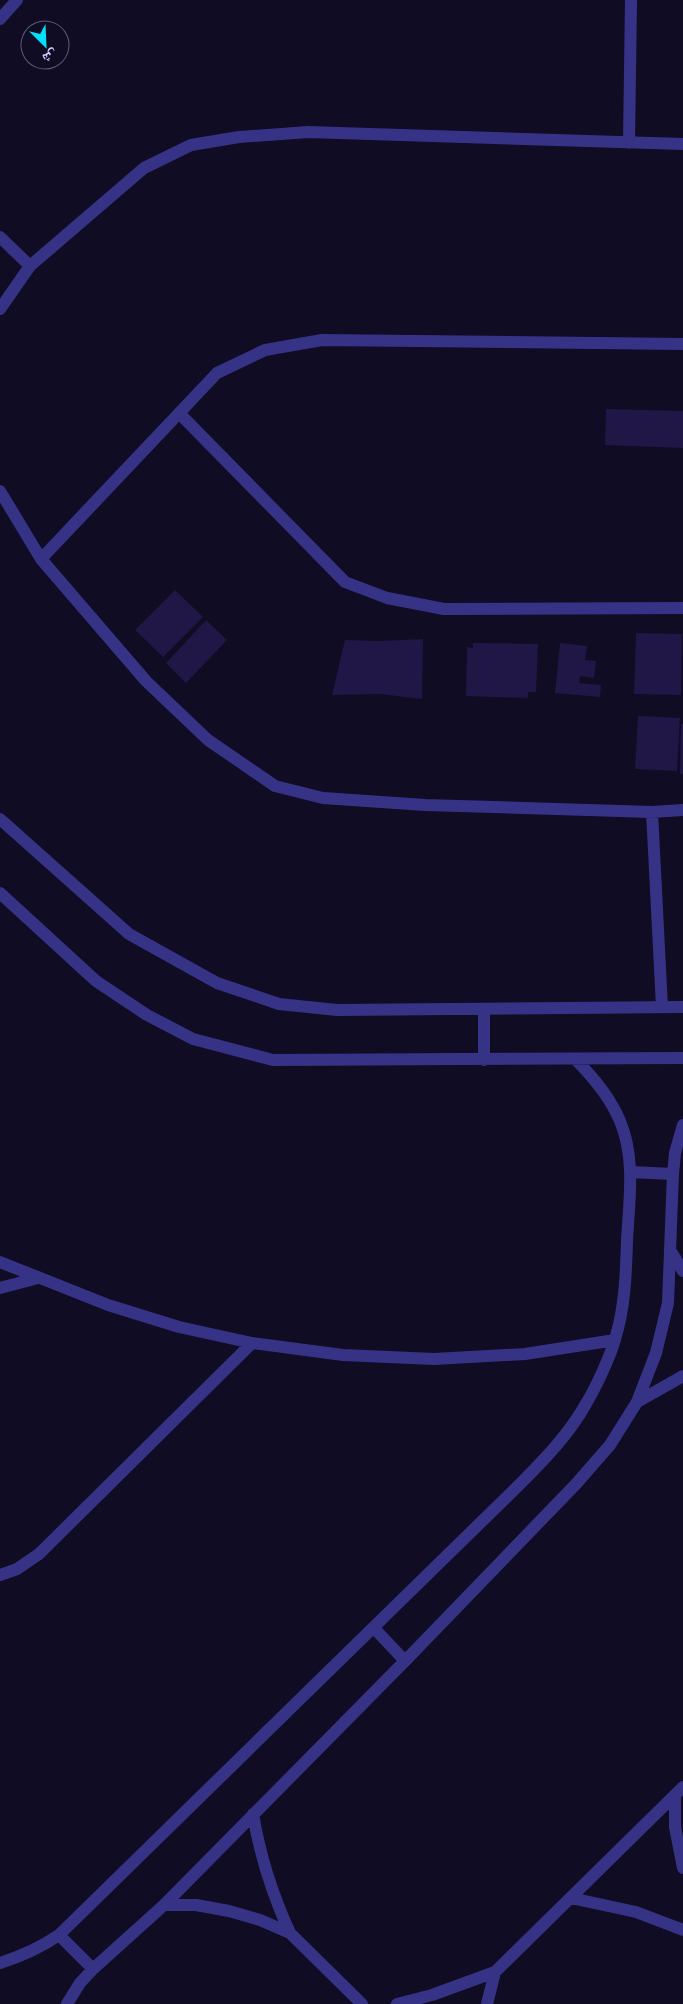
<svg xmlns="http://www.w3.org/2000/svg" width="683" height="2004" viewBox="0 0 683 2004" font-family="Cabin,'Noto Naskh Arabic',sans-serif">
  <rect width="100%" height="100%" fill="#100c24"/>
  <path fill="#201746" d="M606 409 683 411V448L605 445Z
    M175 590 203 617 163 657 135 630Z
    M206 620 227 640 186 683 166 663Z
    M636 633 682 634 681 695 634 694Z
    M423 639 422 699 380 694 332 695 345 640 381 641Z
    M473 643 538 644 536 692H528V698L466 696 467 647 473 648Z
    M560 643 587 646 585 660 596 661 594 678 580 676 579 683 601 685 600 697 555 693Z
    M638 716 680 718 677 771 635 769Z
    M681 724H683V774H680Z"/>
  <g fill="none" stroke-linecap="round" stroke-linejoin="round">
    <path stroke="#363387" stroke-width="12" d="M0 19 17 0
      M629 143 631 0
      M0 237 30 266
      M0 309 30 266 144 168 191 145 239 137 308 132 683 144
      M179 413 345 582 387 598 444 609 683 608
      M0 491 41 559 146 681 208 740 275 786 323 798 425 805 652 812 683 810
      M41 559 217 373 265 350 322 340 683 344
      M652 812 662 1007
      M0 819 129 934 217 983 279 1004 337 1010 683 1007
      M0 893 96 981 147 1015 193 1039 273 1060 683 1058
      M484 1010V1060
      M631 1172 673 1174
      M670 1250 683 1271
      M0 1262 108 1305 179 1327 252 1343 343 1355 434 1359 525 1354 615 1340
      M0 1288 38 1278
      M637 1402 683 1376
      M0 1575 17 1569 39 1554 252 1343
      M374 1628 405 1661
      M675 1795V1827L683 1868
      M253 1814C260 1856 272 1894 290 1933
      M571 1898 636 1912 683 1930
      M164 1905H196L229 1911 260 1920 290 1933 362 2004
      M59 1935 93 1969
      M0 1963C22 1956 40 1948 59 1935L520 1484C545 1459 570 1433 587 1402 596 1387 611 1355 615 1339 625 1308 626 1273 627 1241 629 1201 636 1159 620 1121 610 1097 594 1078 576 1060
      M67 2004 80 1983 93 1969 164 1905 405 1661 576 1484 610 1445 637 1402 656 1353 668 1303 673 1174 675 1153 683 1125
      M397 2004 432 1995 495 1972 683 1787
      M487 2004 495 1972"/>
  </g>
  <g transform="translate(45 45) rotate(156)"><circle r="24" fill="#100c24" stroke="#5e5a7c"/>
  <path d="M0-4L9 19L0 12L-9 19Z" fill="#00e2fa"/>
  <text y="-8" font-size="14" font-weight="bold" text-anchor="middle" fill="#d4cfff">ش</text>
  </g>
</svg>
